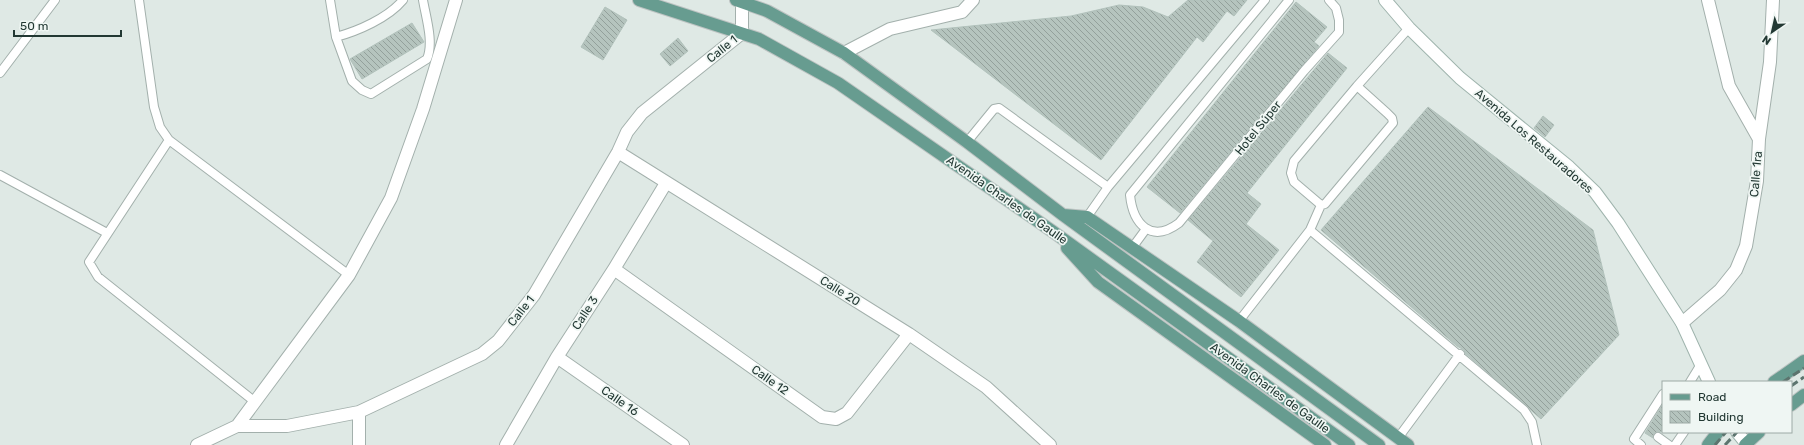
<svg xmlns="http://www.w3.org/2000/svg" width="1804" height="445" viewBox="0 0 1804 445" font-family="Rubik,sans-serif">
  <defs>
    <pattern id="building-back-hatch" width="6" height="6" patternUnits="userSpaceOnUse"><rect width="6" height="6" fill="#b5c4be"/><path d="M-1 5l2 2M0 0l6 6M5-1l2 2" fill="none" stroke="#93a09b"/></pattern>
  </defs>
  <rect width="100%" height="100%" fill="#dfe9e5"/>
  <path fill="url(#building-back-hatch)" stroke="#b2c2bc" d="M1188 0H1247L1234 16 1227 11 1203 42 1197 37 1101 160 931 30 1071 16 1119 5 1143 7 1168 17Z
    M1296 2 1327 27 1314 42 1319 46 1180 213 1147 187Z
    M605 7 627 20 603 60 581 47Z
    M412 23 424 42 362 79 350 59Z
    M678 38 688 51 670 66 660 54Z
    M1328 53 1347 68 1247 193 1261 204 1246 224 1279 250 1241 297 1197 262 1213 241 1188 220Z
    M1428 107 1593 230 1619 335 1541 419 1465 353 1464 350 1457 346 1321 230Z
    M1543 116 1554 125 1545 137 1534 128Z
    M1663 404V429L1661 432 1654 433 1653 438 1645 433Z"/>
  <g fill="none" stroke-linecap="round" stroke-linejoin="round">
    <defs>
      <path id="lane" d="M139 0 154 107 160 127 169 140 349 275
        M330 0 336 37C358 31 388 18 403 0
        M1289 0 1130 195C1133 224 1151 244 1179 223L1304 71 1339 32V20L1336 8 1329 0
        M336 37 352 81 362 90 371 94 427 59C434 42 426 18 423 0
        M0 73 55 0
        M169 140 89 262 98 277 254 401
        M967 142 994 109 999 108 1108 187
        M0 175 107 233
        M1321 205 1294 182 1291 173 1294 161 1357 86 1409 28
        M1087 217 1108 187 1265 0
        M1310 230 1524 410 1532 422 1537 445
        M1132 248 1146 229
        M1239 321 1310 230 1321 205 1325 204 1393 123 1392 118 1387 113 1357 86
        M1690 382 1701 364
        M1658 437 1669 445
        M1398 438 1460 354
        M1641 445 1634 439 1663 394
        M1675 445 1684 432"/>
      <path id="street" d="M1708 0 1729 86 1759 139
        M844 53 890 29 962 12 973 0
        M618 152 909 334 986 387 1050 445
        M614 269 822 417 836 419 847 413 909 334
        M1682 323 1720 290 1736 270 1746 246 1757 181 1759 139 1770 62 1773 0
        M557 357 683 445
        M359 412V445
        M237 426 349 275 391 198 423 109 456 0
        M197 445 237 426H287L359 412 482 354 498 341 534 295 618 152 627 132 642 113 742 33V1
        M506 445 557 357 614 269 666 183"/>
      <path id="secondary" d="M1385 0 1409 28 1460 78 1569 167 1595 192 1618 223 1682 323 1709 382
        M1737 432 1746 443"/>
      <path id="primary" d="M639 0 759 39 838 83 1052 231 1349 445
        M736 0 767 11 844 53 967 142 1063 215 1379 445
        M1063 215 1087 217 1239 321 1408 445
        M1067 248 1098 282 1325 445
        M1774 382 1804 361
        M1791 405 1804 395
        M1708 445 1718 432
        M1745 445 1759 432"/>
    </defs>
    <use href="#lane" stroke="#a3b0ac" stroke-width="10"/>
    <use href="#street" stroke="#a3b0ac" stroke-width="14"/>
    <use href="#secondary" stroke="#9fb4ad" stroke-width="14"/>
    <use href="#primary" stroke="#bdc3c2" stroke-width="14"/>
    <use href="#lane" stroke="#fff" stroke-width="8"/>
    <use href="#street" stroke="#fff" stroke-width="12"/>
    <use href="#secondary" stroke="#fff" stroke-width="12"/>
    <use href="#primary" stroke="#679c90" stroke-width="12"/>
    <path stroke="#5c746e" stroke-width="3" stroke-dasharray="8 4" stroke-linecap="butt" d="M1783 382 1804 368
      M1791 386 1804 377
      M1715 445 1726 432
      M1725 445 1737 432"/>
  </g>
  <g text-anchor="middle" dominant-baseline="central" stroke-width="3.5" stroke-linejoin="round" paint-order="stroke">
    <g font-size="12" fill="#223833" stroke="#eff6f3">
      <text transform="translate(722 49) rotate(-39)">Calle 1</text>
      <text transform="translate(1258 128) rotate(-51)">Hotel Súper</text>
      <text transform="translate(1534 141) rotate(41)">Avenida Los Restauradores</text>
      <text transform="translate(1756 174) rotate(-85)">Calle 1ra</text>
      <text transform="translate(1007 200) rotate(35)">Avenida Charles de Gaulle</text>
      <text transform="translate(840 291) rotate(32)">Calle 20</text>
      <text transform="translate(521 311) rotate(-52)">Calle 1</text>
      <text transform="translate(585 313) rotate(-57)">Calle 3</text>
      <text transform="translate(770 380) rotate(35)">Calle 12</text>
      <text transform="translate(1270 388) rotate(36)">Avenida Charles de Gaulle</text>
      <text transform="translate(620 401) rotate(35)">Calle 16</text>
    </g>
  </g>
  <rect x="1662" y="381" width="130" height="52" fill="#eff6f3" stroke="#9daaa6"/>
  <rect x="1670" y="394" width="20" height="6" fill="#679c90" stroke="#9daaa6"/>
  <text x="1698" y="401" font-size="12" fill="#223833">Road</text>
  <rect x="1670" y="411" width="20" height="12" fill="url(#building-back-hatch)" stroke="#9daaa6"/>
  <text x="1698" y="421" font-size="12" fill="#223833">Building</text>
  <g transform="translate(1772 32) rotate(214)" stroke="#eff6f3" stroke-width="3" paint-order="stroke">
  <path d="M0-3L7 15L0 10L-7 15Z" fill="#223833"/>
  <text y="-6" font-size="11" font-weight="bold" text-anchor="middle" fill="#223833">N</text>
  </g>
  <path d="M14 30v6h107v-6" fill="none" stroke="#223833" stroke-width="2"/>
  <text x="20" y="30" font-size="12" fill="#223833" stroke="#eff6f3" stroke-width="3" paint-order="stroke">50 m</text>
</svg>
